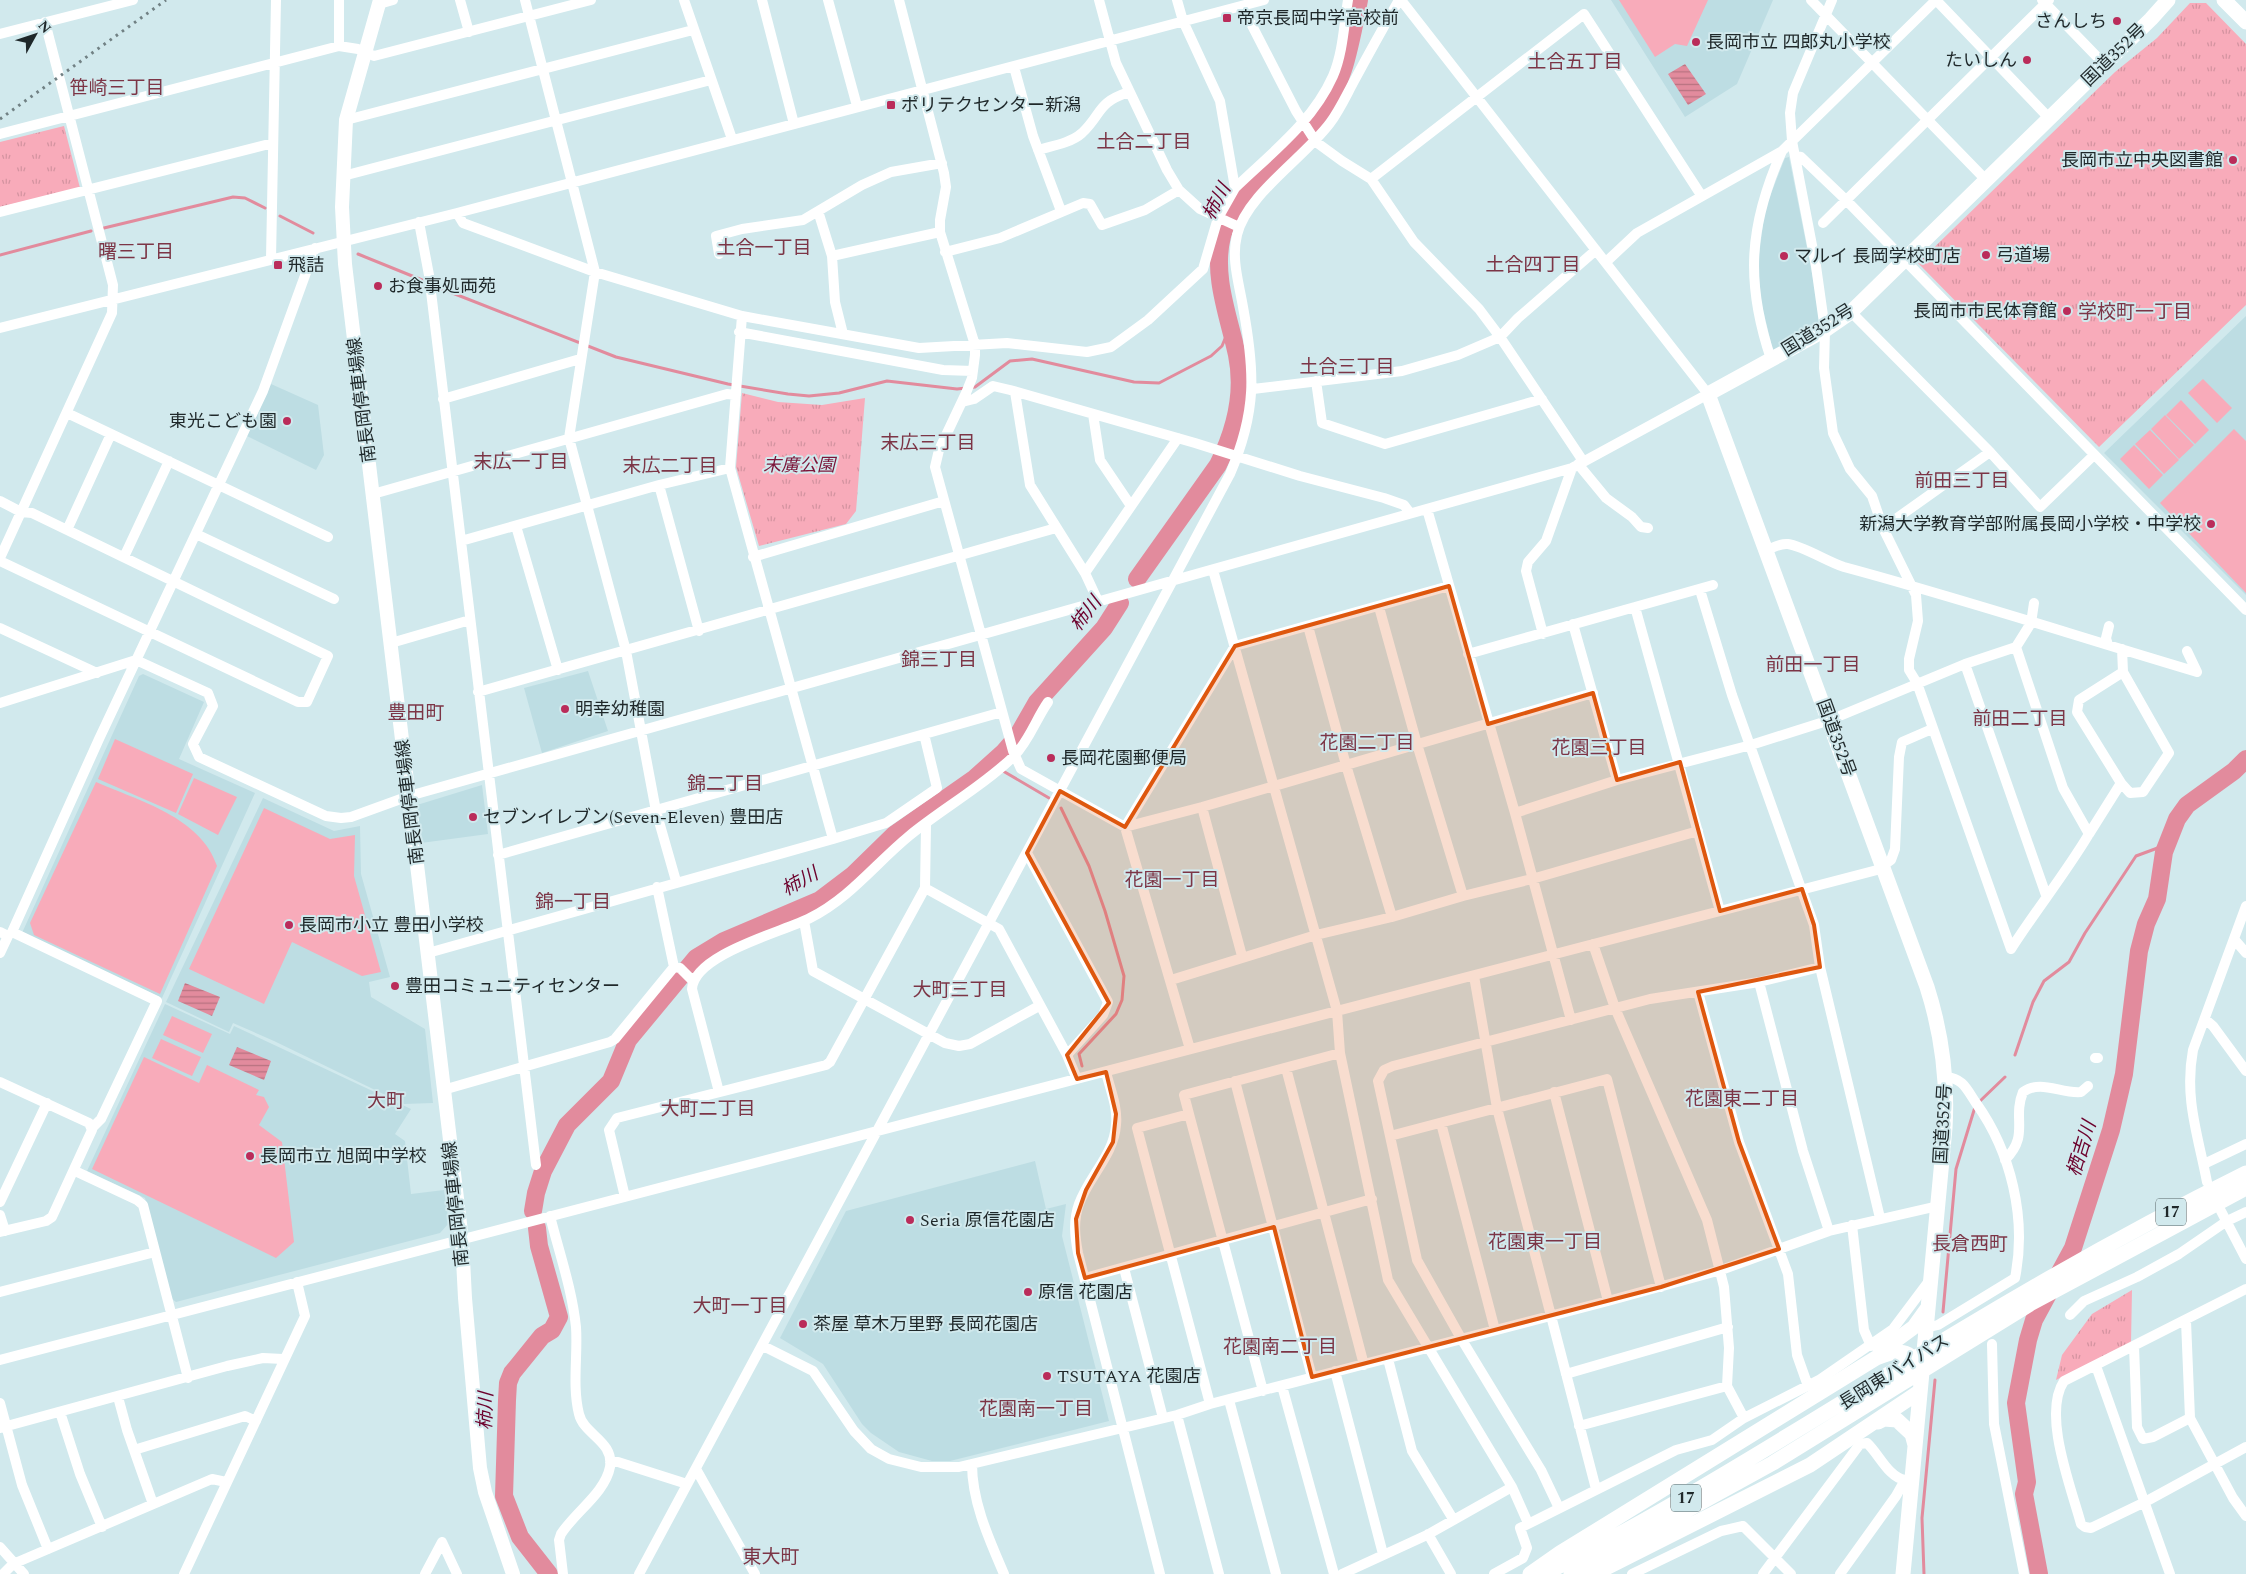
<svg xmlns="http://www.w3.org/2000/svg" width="2246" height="1574" viewBox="0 0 2246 1574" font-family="Spectral,'Noto Sans JP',serif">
  <defs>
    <pattern id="park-tufts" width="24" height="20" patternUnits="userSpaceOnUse" patternTransform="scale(1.25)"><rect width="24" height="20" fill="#f8abba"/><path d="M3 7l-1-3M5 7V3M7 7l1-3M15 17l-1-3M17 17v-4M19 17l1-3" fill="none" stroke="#d493a0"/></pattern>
    <pattern id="water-rules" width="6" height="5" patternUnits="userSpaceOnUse" patternTransform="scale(1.25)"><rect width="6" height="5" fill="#e28b9d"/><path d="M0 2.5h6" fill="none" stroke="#b77280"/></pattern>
  </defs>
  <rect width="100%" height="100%" fill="#d1e9ed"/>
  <path fill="#bddde3" d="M1611 0H1773L1737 84 1685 117Z
    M1789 157 1821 319 1816 327 1773 351 1760 297 1758 264 1765 209 1785 158Z
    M2246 316V595L2104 453Z
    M271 384 318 405 324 455 316 470 247 436Z
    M588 671 608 731 542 753 524 688Z
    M143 674 204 702 179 759 255 793 162 998 22 933 139 676Z
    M482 785 488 834 421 843 417 805Z
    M263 798 334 831 360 826 361 874 390 977 369 982 371 997 425 1029 433 1103 404 1104 274 1041 233 1023 229 1032 166 1002Z
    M165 1004 230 1034 234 1026 411 1109 395 1134 405 1141 411 1194 444 1190 449 1223 440 1233 176 1302 171 1298 145 1198 87 1171Z
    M1035 1161 1046 1209 1066 1204 1062 1236 1109 1421 950 1461H932L899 1452 871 1433 862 1424 823 1364 780 1338 846 1211Z"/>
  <path fill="#f8abba" d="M1619 0H1708L1687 46 1675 44 1655 57Z
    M2203 379 2232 408 2217 423 2188 393Z
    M2181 400 2209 430 2195 444 2166 415Z
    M2165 415 2194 445 2179 459 2151 429Z
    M2234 429 2246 441V593L2160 503Z
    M2150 430 2179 460 2164 474 2135 444Z
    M2134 445 2163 475 2149 489 2120 459Z
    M115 739 193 774 176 813 98 779Z
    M194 778 237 797 218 835 178 814Z
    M96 782C139 801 201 817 217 866L160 994 34 935 30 923Z
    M264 808 330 839 355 835 354 876 381 972 362 976 292 942 264 1004 189 969Z
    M172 1016 212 1034 203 1053 163 1035Z
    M161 1039 201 1057 192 1076 152 1058Z
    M144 1057 199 1083 207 1065 259 1090 256 1095 264 1097 269 1107 259 1125 282 1142 294 1242 276 1258 92 1169Z"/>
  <path fill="url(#park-tufts)" d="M2190 3H2206L2246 44V305L2099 447 1918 263 2115 72 2157 38Z
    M64 126 80 188 0 207V142Z
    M742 393 778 402 822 405 865 398 856 511 846 524 759 546 736 467Z
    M2132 1290 2131 1343 2056 1380 2062 1355 2092 1314Z"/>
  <path fill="url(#water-rules)" d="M1685 64 1706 94 1688 105 1668 74Z
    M185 983 220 997 212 1016 178 1001Z
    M237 1047 271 1061 264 1080 229 1065Z"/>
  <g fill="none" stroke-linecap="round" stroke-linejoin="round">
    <path stroke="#e28b9d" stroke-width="3" d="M280 216 313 233
      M104 228 233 197 245 198 265 208
      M358 254 427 282
      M0 255 91 231
      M432 285 616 357 728 384 788 394 809 396 839 393 887 381 957 389 975 387 1010 361 1032 359 1134 382 1159 383 1211 356 1222 346 1229 329
      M994 762 996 764
      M1003 771 1049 798
      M1061 808 1089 866 1105 911 1124 976 1122 1000 1116 1014 1079 1054 1082 1066
      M2015 1055 2033 1002 2044 981 2069 962 2085 933 2136 856 2163 846 2169 841
      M1979 1102 2005 1077
      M1943 1312 1956 1169 1975 1107
      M1924 1574 1922 1518 1935 1380"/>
    <path stroke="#e28b9d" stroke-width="18" d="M1137 579 1218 465C1235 431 1245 394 1237 355 1229 317 1212 276 1222 236 1235 186 1284 162 1315 123 1344 87 1350 45 1359 0
      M533 1211 536 1193 543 1171 567 1125 611 1081 628 1040 696 958 724 941 820 900 853 875 895 834 975 778 1004 752 1017 737 1037 702 1104 628 1120 603
      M537 1228 539 1246 559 1317 552 1330 542 1336 512 1373 508 1383 507 1400 504 1496 520 1537 549 1574
      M2039 1574 2024 1494 2027 1482 2016 1403 2028 1340 2034 1320 2073 1248 2111 1130 2124 1074 2139 951 2146 924 2157 899 2164 852 2177 819 2187 805 2234 771 2246 759"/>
    <path stroke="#fff" stroke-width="10" d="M460 0 469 32
      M525 0 595 272 569 438 626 651 656 811 676 881
      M684 0 732 139
      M762 0 794 124
      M828 0 857 106
      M899 0 944 173 946 187 940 220V232L975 345V355L972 378 966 393 939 450 935 467 1013 751 1021 769 1125 827 1202 807 1593 693
      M1099 0 1116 63 1167 170 1179 190 1200 209 1239 227
      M1811 0 1986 180
      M1832 0 1793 93 1790 113 1792 141 1816 266 1825 330 1824 368 1833 433 1850 469 1872 496 1883 528 1916 595 1918 621 1909 659V670L1917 683 2011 949C2036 910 2065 874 2089 834L2063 788 2016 647
      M1936 0 2049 118
      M2042 0 2104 64
      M379 4 393 0
      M1242 6 1296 111 1316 142 1342 161 1371 179 1414 242 1479 309 1500 337 1583 461
      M0 34 133 0
      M339 46V0
      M1014 67 1033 136 1061 211
      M346 120 693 30
      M0 134 339 46 358 49 374 56 591 0
      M1038 150C1052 146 1071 143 1082 133 1103 113 1096 103 1129 92
      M1796 156 1801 157 1846 200 2246 610
      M343 176 711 80
      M1371 179 1584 14 1701 195
      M1235 188C1271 153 1312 123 1333 76 1343 53 1344 24 1348 0
      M818 211 832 256 835 302 843 334
      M0 212 273 143
      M457 213 463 223 595 272 742 316 919 348 1007 343 1087 352 1111 347 1148 320 1203 269 1218 218 1235 188 1220 101 1183 21 1177 0
      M419 222 429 275 536 1165
      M1823 223 2049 0
      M945 252 1000 238 1083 203 1090 204 1102 225 1145 210 1179 190
      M719 254 716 236 742 229 803 220 862 185 891 172 942 163
      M832 256 940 232
      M271 259 276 0
      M1606 262 1637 233 1782 151 1936 0
      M1851 312 1990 452 2040 507 2094 455
      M0 328 457 213 1264 0
      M739 332 943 370 973 371
      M1771 359C1745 282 1749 225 1782 151
      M1316 381 1322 423 1385 444 1542 399
      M1253 389 1402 371 1458 355 1500 337 1518 318 1596 250
      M1015 392 1030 485 1085 573 1098 601
      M443 399 580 359
      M962 402 974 399 993 386 1010 390 1195 443 1300 476 1384 498 1404 505 1410 513
      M67 413 328 537
      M1093 414 1100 460 1131 506
      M1578 464 1606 498 1632 517 1641 527 1648 528
      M659 485 699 631
      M373 494 727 394 736 395
      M0 501 21 512 32 513 328 656 307 702H298L0 561
      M1427 509 1515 813 1571 1020
      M516 526 558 670
      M1883 528 1990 452
      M67 530 111 434
      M196 534 334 599
      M461 541 659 485 730 468
      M1767 550C1774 547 1781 543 1788 544 1803 546 1828 562 1844 567 1963 599 2079 637 2197 672
      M124 557 169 461
      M753 557 944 501
      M0 558 112 313 113 285 45 22
      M1213 570 1337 1011 1340 1053 1388 1280 1512 1487 1528 1523
      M1085 573 1178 438
      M1700 590 1732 695 1814 925 1820 967 1880 1218
      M1379 607 1417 744 1463 896
      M1635 607 1713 585
      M1573 624 1617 780
      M1308 626 1346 765 1392 917
      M0 628 97 673
      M1543 634 1526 571 1528 562 1546 541 1572 468
      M391 643 470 620
      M2108 645 2106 638 2109 626
      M2187 651 2197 672
      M1468 654 1635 607 1720 911
      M1965 664 2046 895
      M478 692 1056 528
      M0 703 136 660 208 693 213 706 193 744 199 757 326 816 341 818 351 817 409 796 1572 468 1708 394 1401 0
      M2121 783 2130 793 2143 792 2169 753 2123 672
      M1202 807 1242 956
      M1515 813 1617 780 1751 745 1830 720 1965 664 2016 647 2031 623 2034 603
      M2089 834 2121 783 2077 712 2079 700 2123 672 2122 649
      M833 839 886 823 937 788 924 734
      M1027 853 1108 1002 1103 1015 1067 1055
      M498 855 1002 712
      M657 887 674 967 680 968 692 980
      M925 888 999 929 1067 1055 1077 1079
      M804 921 813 971 945 1043 959 1046 970 1044 1039 1006
      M0 932 8 936 0 953
      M2234 939 2246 953
      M1593 944 1615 1008 1707 1220 1724 1287 1729 1348 1727 1386 1744 1418
      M428 953 833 839 730 468 742 316
      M1474 976 1497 1108 1596 1489
      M1171 980 1316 935 1392 917 1463 896 1532 879 1698 831
      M1759 982 1803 1151 1829 1231
      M1698 992 1739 1142 1788 1274 1797 1355 1808 1386
      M2206 1020 2213 1026 2246 1071
      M1190 1049 1125 827 1235 646 1449 586
      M2095 1058H2098
      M1286 1068 1364 1365
      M1106 1072C1110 1089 1118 1107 1116 1125 1114 1155 1089 1176 1079 1204 1073 1221 1075 1237 1078 1253L1160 1574
      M1235 1081 1312 1377
      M0 1082 89 1123 92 1130 52 1217 46 1221 0 1232
      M443 1090 610 1042 615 1039 674 967
      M719 1092 692 989C694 954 783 932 810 918 850 898 875 864 909 836 943 808 982 787 1014 756 1029 741 1036 719 1048 702
      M1554 1092 1608 1301
      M1189 1114 1263 1391
      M1441 1123 1495 1330
      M92 1128 101 1119 157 1001 12 932 99 739 263 391 315 248
      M1390 1136 1607 1079 1661 1287
      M2005 1160C2030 1135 2012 1119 2023 1092 2041 1079 2061 1094 2081 1092L2088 1086
      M2204 1164 2246 1144
      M75 1171 137 1200 143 1205 188 1378
      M2207 1182C2198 1135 2184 1098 2193 1050L2246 906
      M625 1197 609 1130 617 1118 826 1065 830 1062 925 888 926 825
      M0 1202 47 1103
      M2221 1211 2246 1259
      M0 1215 5 1231
      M550 1216C559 1252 572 1289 576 1327 578 1355 572 1386 579 1414 584 1435 614 1441 610 1467 605 1493 575 1512 561 1534L559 1540 563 1574
      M1852 1225 1864 1330 1871 1346
      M1124 1268 1163 1418
      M1085 1278 1372 1199
      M2246 1289 2064 1381C2042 1414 2071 1487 2081 1524L2085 1527 2091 1528 2145 1502 2246 1447
      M0 1292 155 1252
      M2070 1315 2084 1301 2137 1277 2179 1254 2227 1221 2246 1212
      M2186 1321 2190 1418 2233 1498 2246 1516
      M1925 1328 1938 1325 2015 1278C2027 1218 2011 1152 1976 1103 1967 1090 1963 1078 1946 1077
      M1992 1344 1994 1424 2024 1574
      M763 1346 813 1371 854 1431 871 1449 889 1459 921 1467H959L1177 1415 1210 1404 1608 1301 1721 1270 1829 1231 1938 1206
      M2134 1346 2137 1427 2143 1439 2153 1437 2190 1418
      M1388 1359 1412 1451 1453 1519
      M0 1360 1877 870 1891 860 1895 849 1899 757 1902 742 1932 729
      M2096 1366 2170 1574
      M1335 1371 1383 1554
      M1566 1374 1728 1327
      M1282 1386 1334 1574
      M118 1397 127 1430 153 1504
      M1229 1400 1276 1574
      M0 1403 22 1485 48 1549
      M1210 1404 1137 1128 1189 1114 1184 1095 1340 1053
      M60 1412 80 1474 102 1527
      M1177 1415 1219 1574
      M1579 1426 1727 1386
      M0 1428 227 1366 263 1358 283 1359
      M134 1450 245 1416 256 1421
      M610 1462H618L687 1484
      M972 1464C972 1502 989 1539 1004 1574
      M696 1469 755 1574
      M1559 1508 1541 1470 1462 1340 1417 1260 1378 1081 1384 1070 1393 1066 1650 999 1759 982 1820 967
      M1428 1534 1451 1574
      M442 1542 457 1574
      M0 1547 24 1574
      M3 1574 13 1564 212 1479 226 1482
      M184 1574 305 1316 297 1282
      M425 1574 442 1542
      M639 1574 1230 474C1257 411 1255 372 1243 307 1239 283 1231 259 1237 235 1246 195 1304 158 1330 123 1339 111 1346 96 1353 83 1368 55 1383 28 1399 0
      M1342 1574 1427 1535 1512 1487
      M1494 1574 1523 1558 1527 1548 1520 1528 1676 1450 1712 1440 1744 1418 1819 1380 1893 1329 1929 1281
      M1632 1574 1721 1531 1743 1526 1791 1574
      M1763 1574 1860 1444 1867 1443C1879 1454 1888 1477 1905 1480
      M1840 1574 1896 1496 1905 1480 1912 1478"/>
    <path stroke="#fff" stroke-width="14" d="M380 0 346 120 342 207 345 264 462 1240 465 1298 480 1468 485 1492 513 1574"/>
    <path stroke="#fff" stroke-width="15" d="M2224 0 2246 22
      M1880 1352 1914 1327 1927 1309
      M1878 1422 1884 1419 1897 1420 1912 1434 1915 1445
      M1530 1574 1560 1553 1876 1358C1893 1351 1909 1347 1918 1366
      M1544 1574C1688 1501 1823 1413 1961 1330 2054 1274 2149 1221 2246 1173
      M1571 1574 1773 1463 2030 1304 2246 1188
      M1594 1574 1810 1465 1919 1392
      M1903 1574 1945 1128C1948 1078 1942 1034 1927 987L1708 394 1825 330 1851 312 2151 19 2168 0"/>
    <path stroke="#718184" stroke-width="3" stroke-dasharray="2.5 5" stroke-linecap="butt" d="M0 119 166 0"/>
  </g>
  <path fill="#de570e" fill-opacity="0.2" stroke="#de570e" stroke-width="4" stroke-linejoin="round" d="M1449 586 1488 724 1593 693 1617 780 1680 762 1720 911 1802 889 1814 925 1820 967 1698 992 1739 1142 1779 1249 1661 1287 1312 1377 1274 1227 1085 1278 1078 1253 1076 1219 1086 1190 1113 1142 1116 1114 1106 1072 1077 1079 1067 1055 1109 1003 1027 853 1060 791 1125 827 1235 646Z"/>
  <g fill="#ba2c5a" stroke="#d1e9ed" stroke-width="2">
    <rect x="1222" y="13" width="10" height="10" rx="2.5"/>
    <circle cx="2117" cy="21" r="5"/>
    <circle cx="1696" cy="42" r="5"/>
    <circle cx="2027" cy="60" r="5"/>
    <rect x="886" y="100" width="10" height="10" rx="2.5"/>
    <circle cx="2233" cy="160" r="5"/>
    <circle cx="1986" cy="255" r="5"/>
    <circle cx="1784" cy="256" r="5"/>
    <rect x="273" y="260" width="10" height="10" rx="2.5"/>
    <circle cx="378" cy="286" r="5"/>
    <circle cx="2067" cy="311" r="5"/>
    <circle cx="287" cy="421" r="5"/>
    <circle cx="2211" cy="524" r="5"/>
    <circle cx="565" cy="709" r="5"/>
    <circle cx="1051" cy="758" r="5"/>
    <circle cx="473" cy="817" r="5"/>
    <circle cx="289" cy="925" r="5"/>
    <circle cx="395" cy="986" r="5"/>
    <circle cx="250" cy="1156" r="5"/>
    <circle cx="910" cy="1220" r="5"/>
    <circle cx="1028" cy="1292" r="5"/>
    <circle cx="803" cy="1324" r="5"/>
    <circle cx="1047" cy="1376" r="5"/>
  </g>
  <g text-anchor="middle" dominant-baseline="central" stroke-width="4" stroke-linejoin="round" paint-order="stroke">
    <g fill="#d1e9ed" stroke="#546264" stroke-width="1">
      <rect x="2156" y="1198.5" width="30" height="27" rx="4"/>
      <rect x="1671" y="1484.5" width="30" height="27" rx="4"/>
    </g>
    <g font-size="16" font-weight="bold" fill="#1f282a">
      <text x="2171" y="1212">17</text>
      <text x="1686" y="1498">17</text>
    </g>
    <g font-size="18" fill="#1f282a" stroke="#d1e9ed" text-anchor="start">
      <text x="1237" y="18">帝京長岡中学高校前</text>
      <text x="2107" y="21" text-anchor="end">さんしち</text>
      <text x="1706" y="42">長岡市立 四郎丸小学校</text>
      <text x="2017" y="60" text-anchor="end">たいしん</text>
      <text x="901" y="105">ポリテクセンター新潟</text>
      <text x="2223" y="160" text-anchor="end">長岡市立中央図書館</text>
      <text x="1996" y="255">弓道場</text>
      <text x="1794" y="256">マルイ 長岡学校町店</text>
      <text x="288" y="265">飛詰</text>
      <text x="388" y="286">お食事処両苑</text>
      <text x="2057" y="311" text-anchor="end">長岡市市民体育館</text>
      <text x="277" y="421" text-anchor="end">東光こども園</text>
      <text x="2201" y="524" text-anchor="end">新潟大学教育学部附属長岡小学校・中学校</text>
      <text x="575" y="709">明幸幼稚園</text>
      <text x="1061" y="758">長岡花園郵便局</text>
      <text x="483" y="817">セブンイレブン(Seven-Eleven) 豊田店</text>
      <text x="299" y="925">長岡市小立 豊田小学校</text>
      <text x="405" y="986">豊田コミュニティセンター</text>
      <text x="260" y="1156">長岡市立 旭岡中学校</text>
      <text x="920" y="1220">Seria 原信花園店</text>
      <text x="1038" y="1292">原信 花園店</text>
      <text x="813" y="1324">茶屋 草木万里野 長岡花園店</text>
      <text x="1057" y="1376">TSUTAYA 花園店</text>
    </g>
    <g font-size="18" fill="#1f282a" stroke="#d1e9ed">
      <text transform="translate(2114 55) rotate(-44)">国道352号</text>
      <text transform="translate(1818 330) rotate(-32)">国道352号</text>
      <text transform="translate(362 400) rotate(-97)">南長岡停車場線</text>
      <text transform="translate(1836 738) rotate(70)">国道352号</text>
      <text transform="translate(410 802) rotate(-97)">南長岡停車場線</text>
      <text transform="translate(1943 1124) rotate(-87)">国道352号</text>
      <text transform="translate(456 1204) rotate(-96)">南長岡停車場線</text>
      <text transform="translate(1894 1372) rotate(-32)">長岡東バイパス</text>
    </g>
    <g font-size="18" font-style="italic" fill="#7b1438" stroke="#d1e9ed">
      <text x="799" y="465">末廣公園</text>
    </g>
    <g font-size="19" fill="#7c3546" stroke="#d1e9ed">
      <text x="1575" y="62">土合五丁目</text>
      <text x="117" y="88">笹崎三丁目</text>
      <text x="1144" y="142">土合二丁目</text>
      <text x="764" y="248">土合一丁目</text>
      <text x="136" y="252">曙三丁目</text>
      <text x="1533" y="265">土合四丁目</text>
      <text x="2135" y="312">学校町一丁目</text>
      <text x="1347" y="367">土合三丁目</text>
      <text x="928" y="443">末広三丁目</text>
      <text x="521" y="462">末広一丁目</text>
      <text x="670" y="466">末広二丁目</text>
      <text x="1962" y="481">前田三丁目</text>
      <text x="939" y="660">錦三丁目</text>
      <text x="1813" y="665">前田一丁目</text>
      <text x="416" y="713">豊田町</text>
      <text x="2020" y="719">前田二丁目</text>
      <text x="1367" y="743">花園二丁目</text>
      <text x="1599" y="748">花園三丁目</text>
      <text x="725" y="784">錦二丁目</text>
      <text x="1172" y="880">花園一丁目</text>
      <text x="573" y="902">錦一丁目</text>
      <text x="960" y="990">大町三丁目</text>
      <text x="1742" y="1099">花園東二丁目</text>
      <text x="386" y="1101">大町</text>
      <text x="708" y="1109">大町二丁目</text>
      <text x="1545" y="1242">花園東一丁目</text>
      <text x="1970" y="1244">長倉西町</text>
      <text x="740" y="1306">大町一丁目</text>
      <text x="1280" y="1347">花園南二丁目</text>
      <text x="1036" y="1409">花園南一丁目</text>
      <text x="771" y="1557">東大町</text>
    </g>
    <g font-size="19" font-style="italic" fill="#6c002c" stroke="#d1e9ed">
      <text transform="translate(1217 202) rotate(-62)">柿川</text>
      <text transform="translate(1086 614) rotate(-52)">柿川</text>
      <text transform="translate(800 882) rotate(-29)">柿川</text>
      <text transform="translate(2082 1149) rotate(-73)">栖吉川</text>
      <text transform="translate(486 1411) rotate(-88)">柿川</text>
    </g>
  </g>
  <g transform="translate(35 35) rotate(50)" stroke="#d1e9ed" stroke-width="4" paint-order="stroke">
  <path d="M0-4L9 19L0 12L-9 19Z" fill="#1f282a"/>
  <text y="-8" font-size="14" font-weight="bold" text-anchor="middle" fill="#1f282a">N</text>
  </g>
</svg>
